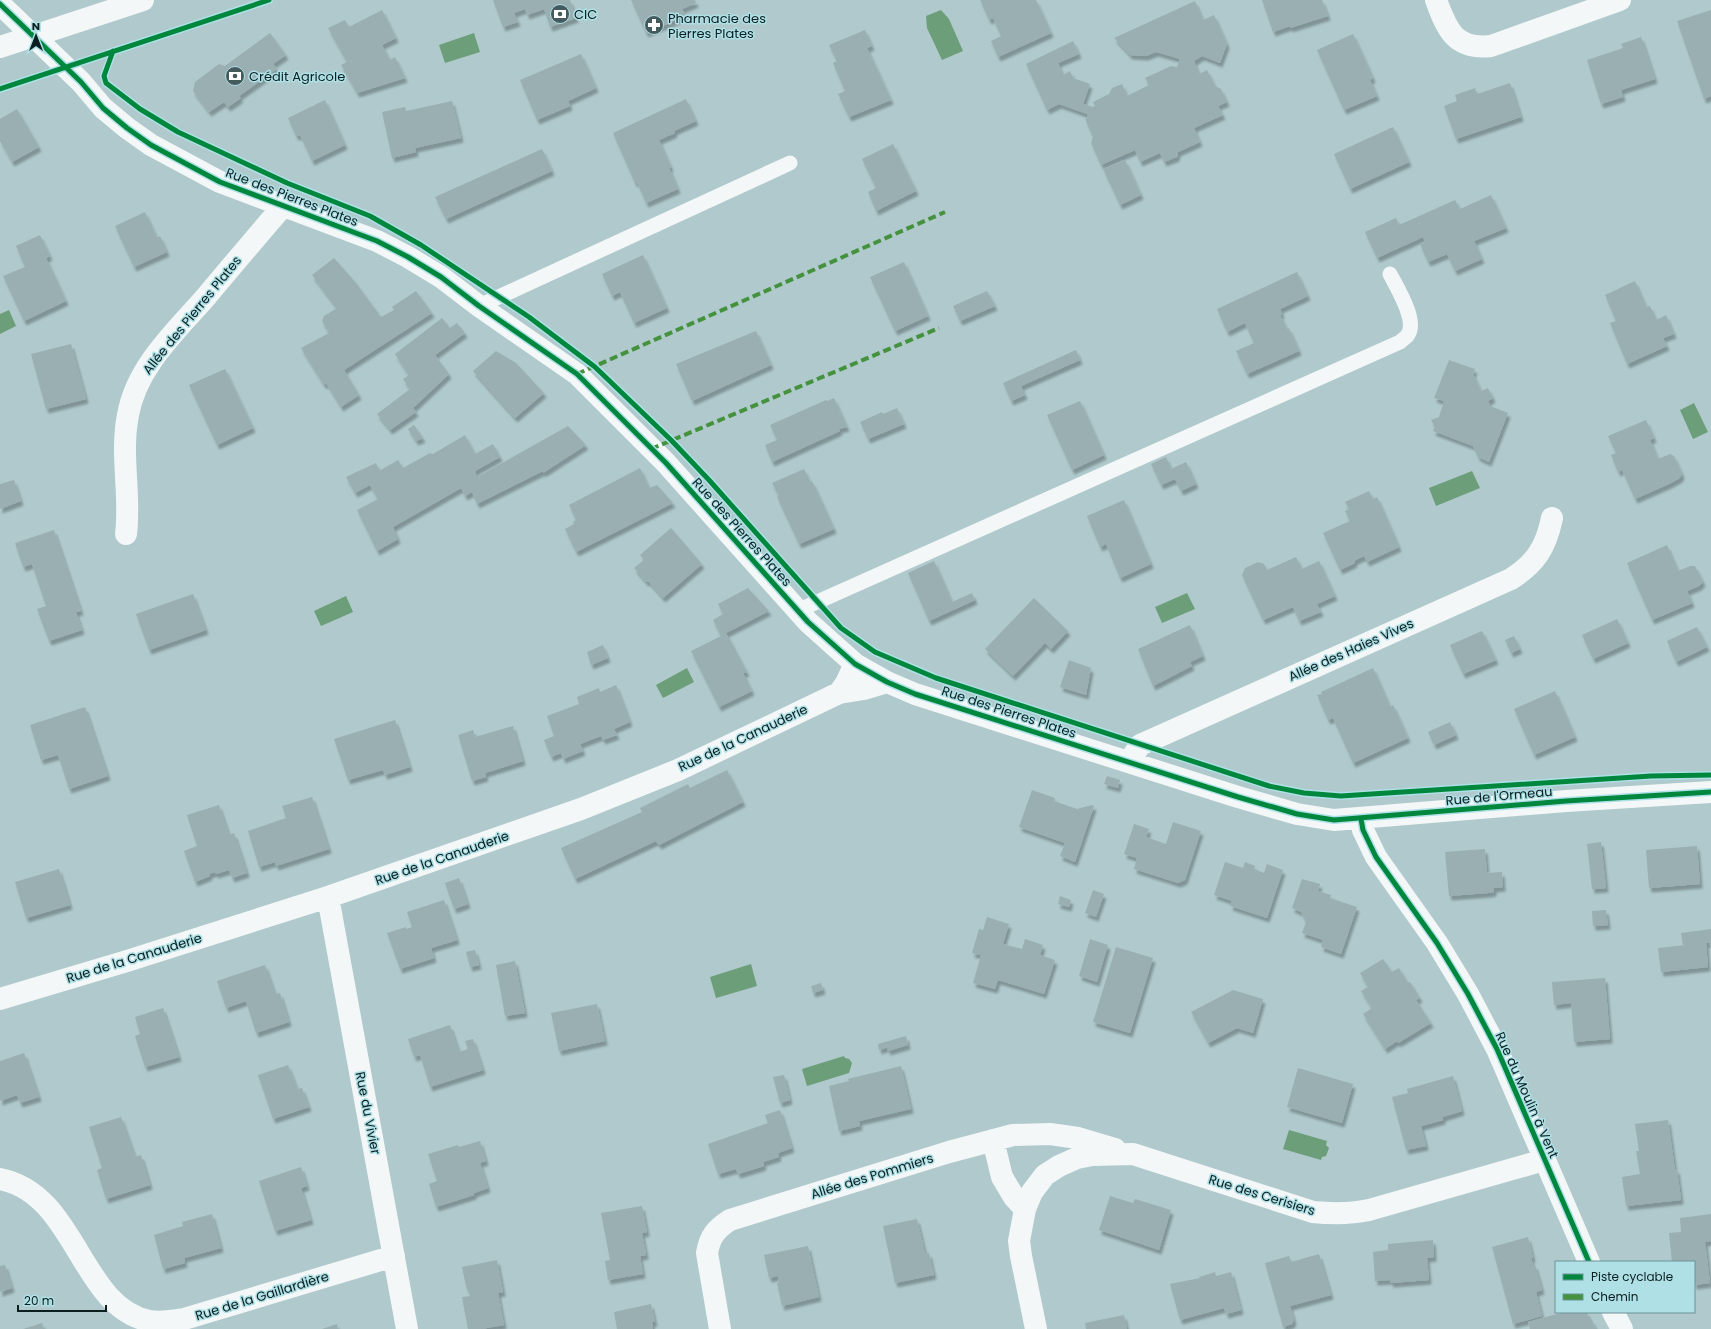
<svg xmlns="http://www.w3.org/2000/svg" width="1711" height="1329" viewBox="0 0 1711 1329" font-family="Poppins,sans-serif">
  <defs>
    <filter id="shadow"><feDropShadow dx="2.5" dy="4.5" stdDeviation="1" flood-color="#0004"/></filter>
  </defs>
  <rect width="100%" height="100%" fill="#afc9cc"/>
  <path fill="#6c9e79" d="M941 10 949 19 963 51 942 60 927 28 926 16Z
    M474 33 480 52 445 63 439 45Z
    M9 310 16 326 0 334V314Z
    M1694 403 1708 432 1693 439 1680 410Z
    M1472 471 1480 488 1436 506 1429 488Z
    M1187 593 1195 609 1162 623 1155 607Z
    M346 596 353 612 321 626 314 611Z
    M687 668 694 682 663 698 656 685Z
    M751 964 757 986 716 998 710 977Z
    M844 1056 845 1058 849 1059 852 1063 849 1073 807 1086 802 1069Z
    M1289 1130 1327 1141 1326 1145 1329 1148 1326 1156 1322 1157 1321 1160 1283 1149Z"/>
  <path fill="#9aafb1" filter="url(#shadow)" d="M493 0H570L576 18 550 27 544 9 527 15 525 9 514 13 518 22 503 27Z
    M631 0H695L696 3 682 9 686 16 646 33Z
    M980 0H1036L1051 33 998 57 991 41 1001 36 993 18 989 20Z
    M1262 0H1322L1328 16 1290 28V26L1273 32Z
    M1195 1 1203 20 1214 15 1227 44 1220 63 1202 56 1194 61 1199 74 1207 70 1215 86 1221 89 1227 102 1218 106 1223 115 1194 128 1200 142 1178 152 1177 157 1164 162 1160 153 1140 162 1135 150 1101 165 1091 143 1093 137 1085 119 1088 118 1087 114 1059 104 1047 110 1026 64 1073 41 1079 54 1058 63 1063 75 1070 71 1073 78 1090 84 1083 104 1093 107 1095 106 1093 102 1109 94 1112 88 1122 84 1127 96 1149 85 1145 78 1171 66 1177 67 1180 59 1156 52 1146 56 1130 55 1114 38Z
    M382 10 396 38 382 45 390 60 395 57 405 78 357 93 341 65 347 62 328 28 345 20 349 27Z
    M1711 10V96L1704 99 1677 21Z
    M865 30 872 46 867 48 891 100 849 117 838 94 845 91 833 63 837 61 829 45Z
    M270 33 286 55 273 64 277 69 239 96 241 98 228 107 224 102 209 112 193 91 195 82 219 64 225 66Z
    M1353 34 1373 78 1370 80 1377 96 1344 110 1317 50Z
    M1641 37 1655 79 1621 90 1623 97 1601 104 1587 60 1623 48 1621 44Z
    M581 54 596 88 568 101 570 106 537 120 520 80Z
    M1510 83 1521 117 1456 139 1444 106 1457 101 1455 95 1475 88 1477 94Z
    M686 99 696 121 674 131 675 133 659 140 671 167 669 168 678 189 646 203 637 182 635 183 613 133Z
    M325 100 345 145 312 161 300 135 296 136 288 118Z
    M452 101 461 138 415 148 416 152 392 158 382 112 405 107 406 111Z
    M17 109 39 147 12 162 0 141V119Z
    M1393 127 1409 162 1350 189 1334 154Z
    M893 144 916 191 876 211 868 192 876 188 862 159Z
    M542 149 552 171 446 219 435 197Z
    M1125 160 1141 195 1120 205 1103 169Z
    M1491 195 1506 228 1474 241 1482 259 1455 271 1447 254 1428 262 1420 244 1425 242 1423 237 1377 258 1365 232 1396 218 1399 225 1455 200 1460 209Z
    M145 212 157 238 160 236 167 252 134 267 115 226Z
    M40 235 50 256 46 258 66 301 24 321 3 276 25 267 16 246Z
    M643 255 667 308 634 323 620 292 612 296 602 274Z
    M334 258 356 283 381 317 394 310 392 307 416 291 432 313 344 370 359 395 341 407 326 383 324 385 301 348 329 333 322 321 324 316 337 308 312 275Z
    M904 262 928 316 895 331 870 277Z
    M1297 272 1308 296 1280 309 1282 314 1280 315 1287 329 1289 328 1299 351 1247 374 1236 351 1254 343 1245 323 1227 332 1217 309Z
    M1635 281 1646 307 1650 306 1656 320 1666 315 1674 334 1663 338 1667 346 1627 364 1610 323 1616 321 1605 295Z
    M987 291 995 306 960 321 953 306Z
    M442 318 450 328 457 323 465 333 435 355 449 374 413 408 416 412 390 430 377 414 410 389 403 379 409 375 395 354Z
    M756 331 771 365 692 401 676 364Z
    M71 344 86 399 46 409 31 354Z
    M1076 350 1080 360 1021 386 1025 395 1011 401 1003 383Z
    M496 351 516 363 544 393 515 418 473 371Z
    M1449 360 1475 369 1473 374 1481 391 1488 388 1493 398 1488 401 1490 406 1508 413 1489 462 1478 457 1473 446 1433 431 1435 427 1431 420 1439 417 1444 401 1434 398Z
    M225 369 253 428 217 445 189 385Z
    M834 398 847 427 839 429 840 431 772 462 765 445 777 440 770 425 826 400 827 401Z
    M1080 401 1104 455 1072 470 1047 415Z
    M897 408 904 424 868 439 860 422 882 412 883 414Z
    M1646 420 1654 438 1650 440 1658 459 1670 454 1674 456 1682 474 1680 478 1669 484 1635 499 1622 470 1618 472 1611 455 1616 453 1608 436Z
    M414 425 423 438 416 441 408 429Z
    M568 426 586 445 543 473V471L477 504 472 492 465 496 461 488 393 527 398 539 377 551 357 510 378 499 370 485 355 493 346 477 376 463 379 471 398 460 403 468 430 453 433 454 465 435 475 454 493 444 500 457 475 471 477 477Z
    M1166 457 1171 469 1186 462 1196 484 1181 491 1175 479 1161 485 1151 464Z
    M640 468 649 488 657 485 673 503 576 552 565 529 574 524 573 522 576 520 569 505Z
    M804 469 810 482 812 481 834 529 799 544 777 497 779 496 772 483Z
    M14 480 21 501 0 509V484Z
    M1369 491 1373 499 1377 497 1399 547 1367 562 1364 556 1354 561 1355 563 1340 570 1323 533 1350 521 1345 511 1349 509 1345 502Z
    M1124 500 1151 564 1120 578 1106 544 1100 547 1087 516Z
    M671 528 702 564 663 598 648 581 646 582 634 568 644 560 640 555Z
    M54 530 81 611 76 612 82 630 49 641 37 609 46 606 32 564 23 567 15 543Z
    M1667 545 1678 571 1690 566H1695L1703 582 1699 586 1687 591 1692 603 1652 620 1627 563Z
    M1296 557 1302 569 1319 561 1335 596 1317 604 1321 612 1299 621 1293 607 1263 620 1242 575 1245 568 1258 562 1264 564 1267 570Z
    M934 561 952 602 972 593 975 600 929 621 908 573Z
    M748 588 769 611 726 633 747 672 743 673 752 691 719 707 691 651 721 636 713 620 723 614 718 604Z
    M193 594 206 630 149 650 136 614Z
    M1034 598 1068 631 1051 649 1045 643 1013 676 985 649Z
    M1617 619 1628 643 1593 659 1582 635Z
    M1190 625 1203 656 1190 662 1192 666 1153 686 1138 649Z
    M1697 627 1707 647 1676 662 1667 641Z
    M1482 631 1496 660 1463 674 1450 645Z
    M1514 636 1520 649 1511 653 1505 640Z
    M603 645 608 658 591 665 587 652Z
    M1069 660 1091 668 1086 695 1060 687Z
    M1373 668 1390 707 1393 705 1408 738 1353 763 1333 718 1328 720 1317 695 1322 694 1321 692Z
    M616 685 630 722 614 729 617 735 603 740 601 736 580 744 583 751 563 759 561 753 551 757 544 740 554 736 547 716 579 704 577 697 599 688 600 692Z
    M1555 691 1575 737 1534 755 1514 709Z
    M85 707 108 776 69 789 58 755 41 760 30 725Z
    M395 720 410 767 385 775 383 770 348 780 334 739Z
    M1450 722 1456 735 1434 745 1428 732Z
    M513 726 523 761 485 773 486 777 472 781 458 735 473 730 475 737Z
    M727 770 743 802 659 845 656 841 575 879 561 848 642 812 640 808 688 784 690 788Z
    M1107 776 1120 780 1118 788 1104 784Z
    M1032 790 1055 798 1054 801 1077 809 1092 805 1094 806 1075 862 1060 856 1065 843 1019 827Z
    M312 797 329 849 276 866 275 862 259 867 248 831 286 818 282 806Z
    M219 805 229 835 234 833 247 873 232 878 229 870 216 874 215 872 209 874 210 876 195 882 184 851 197 846 187 815Z
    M1173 822 1201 831 1185 880 1178 883 1134 869 1137 858 1124 854 1134 824 1149 829 1146 837 1166 844Z
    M1601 842 1606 888 1592 889 1587 844Z
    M1697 846 1700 884 1649 888 1646 850Z
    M1485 849 1487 873 1502 872 1503 887 1494 888V892L1488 893 1449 896 1445 852Z
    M1225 862 1243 868 1245 862 1255 866 1254 869 1264 873 1267 864 1283 870 1267 918 1230 906 1232 901 1214 895Z
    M59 869 70 905 26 918 15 882Z
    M459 878 468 904 454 909 445 883Z
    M1302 879 1320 884 1318 891 1331 895 1330 898 1357 907 1341 954 1321 947 1323 940 1302 933 1306 922 1301 912 1292 908Z
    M1093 890 1104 894 1096 917 1085 913Z
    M1060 896 1071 900 1069 907 1058 904Z
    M444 900 457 940 431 948 434 958 400 969 387 933 406 927V929L412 927 407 912Z
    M1606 910 1608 925 1593 926 1592 911Z
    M987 917 1009 924 1003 944 1022 949 1025 939 1043 945 1040 955 1055 960 1044 994 998 980 995 989 973 983 981 955 972 953 979 929 983 930Z
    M1711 929V949L1709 943H1706L1708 967 1661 972 1658 948 1696 944 1683 945 1681 933Z
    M1090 939 1108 945 1097 982 1079 976Z
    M1116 947 1153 958 1130 1033 1093 1022Z
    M475 950 479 965 470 967 466 952Z
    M1383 959 1392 972 1399 968 1408 983 1410 982 1420 998 1416 1000 1431 1023 1398 1043 1397 1041 1385 1049 1363 1014 1372 1008 1361 991 1368 987 1360 973Z
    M515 961 525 1013 505 1016 496 965Z
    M265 965 275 994 280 993 289 1022 256 1033 246 1001 226 1008 217 981Z
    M1605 978 1610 1039 1574 1042 1571 1003 1554 1005 1552 982Z
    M821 983 823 990 813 993 811 986Z
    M1233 990 1263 999 1253 1033 1237 1028 1208 1043 1191 1012Z
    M597 1004 605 1041 559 1051 551 1013Z
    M163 1008 179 1057 145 1067 135 1036 140 1034 135 1017Z
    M450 1025 459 1052 468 1049 465 1041 473 1039 483 1070 430 1087 420 1055 414 1057 408 1039Z
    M906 1036 908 1045 888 1051 887 1047 879 1050 878 1044Z
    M24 1053 39 1097 20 1103 17 1095 0 1101V1061Z
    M288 1065 297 1089 302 1088 309 1107 273 1119 258 1075Z
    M901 1066 911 1109 859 1121 860 1126 839 1131 829 1086 849 1081 848 1079Z
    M1298 1068 1353 1084 1342 1123 1287 1107Z
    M784 1075 790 1100 780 1103 773 1077Z
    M1453 1076 1462 1111 1443 1117V1120L1421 1126 1426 1146 1406 1150 1392 1097 1408 1093 1407 1089Z
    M780 1110 792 1148 778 1153 779 1157 763 1162 764 1166 738 1174 736 1169 718 1174 708 1144 768 1123 765 1115Z
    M121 1117 135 1157 141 1155 150 1185 106 1199 97 1170 102 1168 89 1127Z
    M1668 1120 1675 1170 1677 1169 1681 1200 1626 1206 1622 1177 1640 1174 1636 1151H1639L1635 1124Z
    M480 1141 486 1161 480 1163 488 1188 474 1193V1195L436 1207 429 1184 437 1181 428 1154 458 1145 459 1147Z
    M301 1167 307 1186 301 1188 311 1220 275 1231 259 1181Z
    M1110 1196 1133 1203 1135 1199 1171 1210 1159 1250 1099 1230Z
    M642 1206 647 1232 642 1233 646 1255 640 1256 643 1274 608 1280 605 1261 610 1260 601 1213Z
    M212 1214 221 1248 184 1258 185 1263 163 1269 154 1235 183 1226 182 1222Z
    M1711 1214V1241L1705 1242 1710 1283 1694 1285V1262H1672L1669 1233 1681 1232 1680 1218Z
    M917 1219 925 1253H929L934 1275 895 1283 883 1226Z
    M1528 1237 1533 1258H1531L1533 1265H1535L1542 1290 1536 1292 1542 1316 1513 1324 1492 1247Z
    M1433 1240 1434 1257 1427 1258 1429 1280 1391 1283 1390 1280 1375 1281 1373 1252 1388 1250V1244Z
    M808 1246 819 1297 782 1306 777 1283 779 1282 778 1276 769 1278 764 1255Z
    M1319 1254 1331 1295 1290 1306 1294 1320 1292 1324 1283 1327 1265 1263 1289 1256 1291 1262Z
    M497 1260 503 1292 498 1293 504 1325 481 1329H468L462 1297 470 1296 469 1289 467 1290 462 1267Z
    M5 1265 12 1288 0 1292V1266Z
    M1215 1272 1216 1276 1231 1272 1241 1310 1226 1314 1224 1308 1180 1320 1170 1284 1200 1278 1199 1277Z
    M651 1304 655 1322H652L653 1329H617L614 1312Z
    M1564 1312H1587L1590 1321 1592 1320 1596 1329H1530L1528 1322Z
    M1124 1315 1127 1329H1086L1085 1323Z
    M42 1323 44 1329H23Z
    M337 1324 338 1329H322Z"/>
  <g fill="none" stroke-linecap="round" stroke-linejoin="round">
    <path stroke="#f3f7f7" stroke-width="15" d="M479 306 790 163
      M797 611 1400 342C1402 340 1405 338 1407 336 1419 322 1397 288 1390 274"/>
    <path stroke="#f3f7f7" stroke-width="22" d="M1436 0C1447 30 1455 50 1491 46L1620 0
      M0 4 81 82 103 108 127 128 151 145 220 182 377 241 408 257 441 277 479 306 577 374 666 463 808 622 855 664 887 682 915 694 1238 797 1297 814 1334 820 1566 801 1711 792
      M126 534C131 494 120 455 128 415 136 368 174 333 205 298 231 267 257 236 284 205
      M839 693 864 689 887 682
      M1129 762 1140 745 1511 579C1536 563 1546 547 1552 518
      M1361 819 1363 830 1376 857 1437 943 1468 994 1497 1049 1589 1262
      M328 897 407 1329
      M0 999 127 961 328 897 581 809 678 770 839 693 846 683 855 664
      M993 1140 1002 1177 1014 1197 1025 1209
      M0 1179C77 1194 80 1308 150 1321 162 1323 172 1321 184 1319L394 1256
      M1613 1312 1622 1329
      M720 1329 707 1253C710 1236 716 1229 730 1220L949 1152 1013 1135 1050 1134 1078 1138 1115 1149
      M1036 1329 1021 1256 1019 1241 1025 1209 1032 1192 1045 1175 1059 1166 1077 1158 1092 1155 1133 1154 1313 1212C1333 1214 1350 1214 1369 1210L1544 1160"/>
    <path stroke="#f3f7f7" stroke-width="22" d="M0 47 143 0"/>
    <path stroke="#45923e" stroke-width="4" stroke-dasharray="8 4" stroke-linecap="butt" d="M577 374 945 212
      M651 449 939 328"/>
    <defs>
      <path id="cycleway" d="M0 4 81 82 103 108 127 128 151 145 220 182 377 241 408 257 441 277 479 306 577 374 666 463 808 622 855 664 887 682 915 694 1238 797 1297 814 1334 820 1566 801 1711 792
        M113 51 104 76 106 83 140 109 178 132 287 183 370 216 421 245 529 317 595 367 671 440 709 480 841 628 875 652 936 678 1269 786 1304 793 1341 796 1651 776 1711 775
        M0 89 269 0
        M1361 819 1363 830 1376 857 1437 943 1468 994 1497 1049 1589 1262"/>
    </defs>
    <use href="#cycleway" stroke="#aee0e6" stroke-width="8"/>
    <use href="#cycleway" stroke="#00873e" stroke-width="5"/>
  </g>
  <defs>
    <symbol id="bank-disc" viewBox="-11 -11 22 22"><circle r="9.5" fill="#445a5d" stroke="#aee0e6"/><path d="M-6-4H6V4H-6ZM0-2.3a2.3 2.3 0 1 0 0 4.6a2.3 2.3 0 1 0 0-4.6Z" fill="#fff"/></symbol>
    <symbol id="pharmacy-disc" viewBox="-11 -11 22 22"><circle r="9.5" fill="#445a5d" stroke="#aee0e6"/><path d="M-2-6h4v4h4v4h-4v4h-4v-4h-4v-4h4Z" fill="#fff"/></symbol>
  </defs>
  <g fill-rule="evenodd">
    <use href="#bank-disc" x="549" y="3" width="22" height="22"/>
    <use href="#pharmacy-disc" x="643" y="14" width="22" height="22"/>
    <use href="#bank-disc" x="224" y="65" width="22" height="22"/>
  </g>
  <g text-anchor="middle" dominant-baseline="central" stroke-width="3" stroke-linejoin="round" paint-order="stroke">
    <g font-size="13" fill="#0b1f21" stroke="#aee0e6" text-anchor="start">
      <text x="574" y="14">CIC</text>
      <text x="668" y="18">Pharmacie des<tspan x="668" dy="15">Pierres Plates</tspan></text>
      <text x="249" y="76">Crédit Agricole</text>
    </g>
    <g font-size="13" fill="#0b1f21" stroke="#aee0e6">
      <text transform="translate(292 197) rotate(21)">Rue des Pierres Plates</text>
      <text transform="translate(192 315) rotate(-51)">Allée des Pierres Plates</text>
      <text transform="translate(742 532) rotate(48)">Rue des Pierres Plates</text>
      <text transform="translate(1351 650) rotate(-24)">Allée des Haies Vives</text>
      <text transform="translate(1009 712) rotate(18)">Rue des Pierres Plates</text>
      <text transform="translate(743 738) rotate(-25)">Rue de la Canauderie</text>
      <text transform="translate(1499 796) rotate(-5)">Rue de l'Ormeau</text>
      <text transform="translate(442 858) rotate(-19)">Rue de la Canauderie</text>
      <text transform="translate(134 958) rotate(-17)">Rue de la Canauderie</text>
      <text transform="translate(1527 1095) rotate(66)">Rue du Moulin à Vent</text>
      <text transform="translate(368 1113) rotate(79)">Rue du Vivier</text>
      <text transform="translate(872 1176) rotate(-17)">Allée des Pommiers</text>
      <text transform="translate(1262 1195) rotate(17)">Rue des Cerisiers</text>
      <text transform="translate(262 1296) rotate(-17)">Rue de la Gaillardière</text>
    </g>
  </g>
  <rect x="1555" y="1261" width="140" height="52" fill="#aee0e6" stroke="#6d9397"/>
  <rect x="1563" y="1274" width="20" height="6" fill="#00873e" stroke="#6d9397"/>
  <text x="1591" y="1281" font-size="12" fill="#0b1f21">Piste cyclable</text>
  <rect x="1563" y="1294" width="20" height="6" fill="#45923e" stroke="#6d9397"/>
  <text x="1591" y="1301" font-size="12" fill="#0b1f21">Chemin</text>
  <g transform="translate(36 36)" stroke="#aee0e6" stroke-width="3" paint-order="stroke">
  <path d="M0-3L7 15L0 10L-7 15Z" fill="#0b1f21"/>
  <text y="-6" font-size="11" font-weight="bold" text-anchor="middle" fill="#0b1f21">N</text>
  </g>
  <path d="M18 1305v6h88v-6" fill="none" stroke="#0b1f21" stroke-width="2"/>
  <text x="24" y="1305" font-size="12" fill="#0b1f21" stroke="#aee0e6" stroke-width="3" paint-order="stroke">20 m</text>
</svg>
